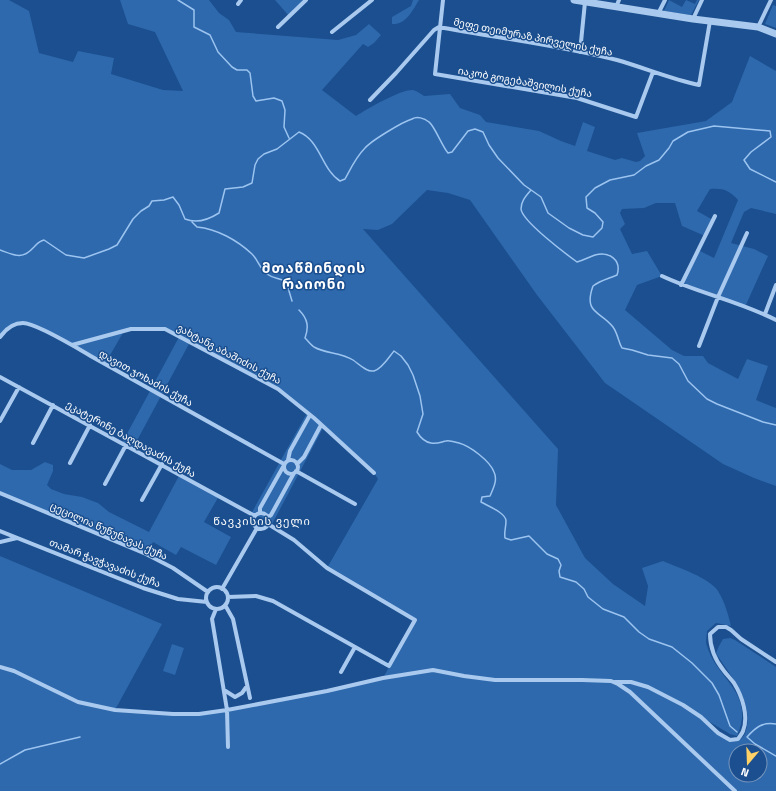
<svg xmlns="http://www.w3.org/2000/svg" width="776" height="791" viewBox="0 0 776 791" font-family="'Titillium Web','Noto Sans Georgian',sans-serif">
  <rect width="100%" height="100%" fill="#1b4f8f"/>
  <path fill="#2e69ad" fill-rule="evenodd" d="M0 0H9L29 11 39 53 73 62 78 51 114 58 111 74 163 90 183 91 155 32 128 24 120 0H209L219 13 229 20 236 32 338 40 356 35 369 24 381 35 374 43 368 47 363 44 322 90 356 116C367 109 401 89 413 90 417 91 421 94 424 96L450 94 460 108 480 115 486 122 539 131 561 141 575 146 583 122 595 127 587 151 615 160 622 158 636 162 640 161 645 156 637 133 706 121 732 102 750 56 776 71V214L751 208 744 212 731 243 754 249 768 256 745 307 681 285 698 250 714 258 738 200C729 190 723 188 710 189L697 211 713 220 705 236 682 226 675 203H656L644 208 622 209 620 213 625 224 620 229 632 254 647 251 662 276 637 285 625 310 672 350 684 356H703L708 363 738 379 747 359 768 366 756 400 776 408V486L754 478 723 464 605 383 537 295 470 200 448 193 427 190 392 224 378 230 363 229 558 449 556 505 585 558 613 584 645 606 648 586 642 568 663 561C677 567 710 578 718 591 725 602 728 614 731 626L716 623 707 631C707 635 705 642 707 646 717 680 756 693 737 736L730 734 703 718 730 742C734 741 739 740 742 738 745 735 746 731 747 726 751 697 730 676 716 653L719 646 723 639 730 638 735 640 776 667V791H0V556L162 624 115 710 199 714 227 710 383 678 415 620 327 568 378 479 374 473 323 428 271 526 269 520 251 514 307 413 278 389 190 342 133 448 122 443 179 337 164 329 124 331 105 364 31 325C15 321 12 326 0 337ZM736 751H760V775H736Z
    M275 0H306L289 16Z
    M413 0H419C413 10 406 25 392 24V17L411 6Z
    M669 0 682 7 686 0 695 4 697 0H699L691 15 664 11Z
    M773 5 776 6V28L765 24Z
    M45 462 53 465V471L47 485 51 489 64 494 82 497 98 503 109 512 149 532 180 474 219 496 204 522 231 537 216 565 181 547 176 555 153 542 146 554 0 493V464L12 470H31Z
    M172 644 184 648 175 675 163 671Z"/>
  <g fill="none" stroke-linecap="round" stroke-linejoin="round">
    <path stroke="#9cc4f0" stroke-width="1.5" d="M178 0 194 10V27L210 35 218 52 232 67 237 70H247L250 73 253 96 256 101 274 98 282 101 285 110 284 127 289 138
      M531 190C526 196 521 201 521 209 522 221 566 254 577 262 584 260 589 257 595 255 609 251 622 260 617 275 608 279 601 280 593 286 583 314 601 311 613 327 618 334 618 341 622 348L632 350 648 355 672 358 679 364 688 381 707 399 717 404 763 422 776 425
      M192 222 197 227C217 229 237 240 252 254 258 260 260 269 267 274 275 280 281 277 289 284V291L292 301
      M0 250C14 255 22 260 33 248 37 244 39 241 44 240L66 255 84 258 109 249 117 245 133 219 141 211 149 206 152 201 164 200 173 197 179 205 185 219C197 224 208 220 219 213L225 189 243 187 252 183 255 165 258 159 264 154 277 149 299 132C320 140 322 170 340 181L345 179C351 168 356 157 365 148 371 141 402 122 412 119 417 116 424 118 429 122 434 125 442 146 448 153L452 152 468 131 475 129 483 132 489 145 498 158 524 185 541 197 548 213 569 228 583 235 593 237 602 228 603 222 595 213 587 208 586 197 595 188 610 180 634 175 646 166 659 160 669 148 673 141 688 132 714 126 770 131 771 137 751 152 744 160 750 169 776 182
      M299 310C308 319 309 327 305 338 308 341 311 345 314 347 326 354 341 352 353 360 359 364 366 372 374 371 382 369 389 357 394 351L401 356 408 365 413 375 420 396 423 414 417 432C420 437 425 442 431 443 437 444 441 442 446 441 449 440 455 442 459 443 470 446 490 461 494 472 498 480 493 489 490 496L482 497 481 502C488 506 506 513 506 521 506 527 504 532 505 538L511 540 529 536 547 554 558 559 561 565 559 571 560 577 576 582 584 589 588 597 603 609 624 617 639 632 649 639 672 647 692 663 712 683 719 695 730 726 737 732
      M776 724C762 722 756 727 747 737L755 744 776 756
      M0 764 25 750 80 737"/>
    <path stroke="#a9c9ee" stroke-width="4" d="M443 0 435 74 577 98 636 117 653 72
      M238 4 241 0
      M616 7 619 0
      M658 14 665 0
      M693 19 702 0
      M278 27 306 0
      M758 27 771 0
      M332 32 372 0
      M580 52 585 2
      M370 100 396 73 434 30 439 27C498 38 559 45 617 60 645 68 671 79 699 85L710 21
      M662 276C698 293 739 301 776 320
      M681 285 715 216
      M765 314 776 285
      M0 337C5 330 13 323 23 323 37 323 82 351 96 359 158 394 221 429 284 464
      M72 345 131 329H165L278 389 314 418 374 473
      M699 346 718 297 747 233
      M0 377 255 516
      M0 421 19 387
      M33 443 53 405
      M284 467a7 7 0 1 1 14 0a7 7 0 1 1-14 0Z
      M288 460 290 451 310 415
      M70 463 90 425
      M297 464 304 457 321 425
      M296 471 355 504
      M105 484 126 445
      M0 493 146 554 173 568 208 592
      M142 500 162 464
      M260 513V508L283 467
      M253 521a8 8 0 1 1 16 0a8 8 0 1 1-16 0Z
      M268 517 271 515 294 473
      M0 531 143 588 178 599 207 602
      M0 542 17 538
      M206 598a11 11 0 1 1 22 0a11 11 0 1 1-22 0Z
      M222 589 257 528
      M228 597 256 596 273 601 389 666 415 620 327 568 294 540 268 524
      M225 605 233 619 250 698
      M216 609 212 619 227 710 228 747
      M0 667 14 671 78 702 115 710 173 714H199L227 710 327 691 383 678 433 670 464 676 495 680H582L611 681 618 684 630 692 735 791
      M341 672 355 647
      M615 682H631L648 687 683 705 701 717 718 733 730 740 738 739C740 736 742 734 743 731 749 716 742 696 734 683 731 679 727 675 724 671 715 660 710 647 710 634L718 627H726L731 630 741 639 776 662
      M224 690 235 697 242 693 247 686"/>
    <path stroke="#a9c9ee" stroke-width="7" d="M574 0 693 19 758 27 776 34"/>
  </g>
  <g text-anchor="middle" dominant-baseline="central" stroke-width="3" stroke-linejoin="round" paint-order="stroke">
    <g font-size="10" fill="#fff" stroke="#1b4f8f">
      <text transform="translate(533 37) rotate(11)">მეფე თეიმურაზ პირველის ქუჩა</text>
      <text transform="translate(525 82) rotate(10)">იაკობ გოგებაშვილის ქუჩა</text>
      <text transform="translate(229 354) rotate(28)">ვახტანგ აბაშიძის ქუჩა</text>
      <text transform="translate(146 378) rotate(29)">დავით ჯოხაძის ქუჩა</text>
      <text transform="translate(131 439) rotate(29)">ეკატერინე ბაღდავაძის ქუჩა</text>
      <text transform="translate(109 531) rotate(24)">ცეცილია წუწუნავას ქუჩა</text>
      <text transform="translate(105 563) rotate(21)">თამარ ჭავჭავაძის ქუჩა</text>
    </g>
    <g font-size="11" letter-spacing="1" fill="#fff" stroke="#1b4f8f">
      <text x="262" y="521">წავკისის ველი</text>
    </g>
    <g font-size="14" font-weight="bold" letter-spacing="1" fill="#fff" stroke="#1b4f8f">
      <text x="314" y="267">მთაწმინდის<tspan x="314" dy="16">რაიონი</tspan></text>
    </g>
  </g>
  <g transform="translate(748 763) rotate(199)"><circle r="19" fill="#1b4f8f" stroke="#7695bc"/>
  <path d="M0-3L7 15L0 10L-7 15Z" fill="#ffd166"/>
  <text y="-6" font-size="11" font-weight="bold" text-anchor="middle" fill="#ffffff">N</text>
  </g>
</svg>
